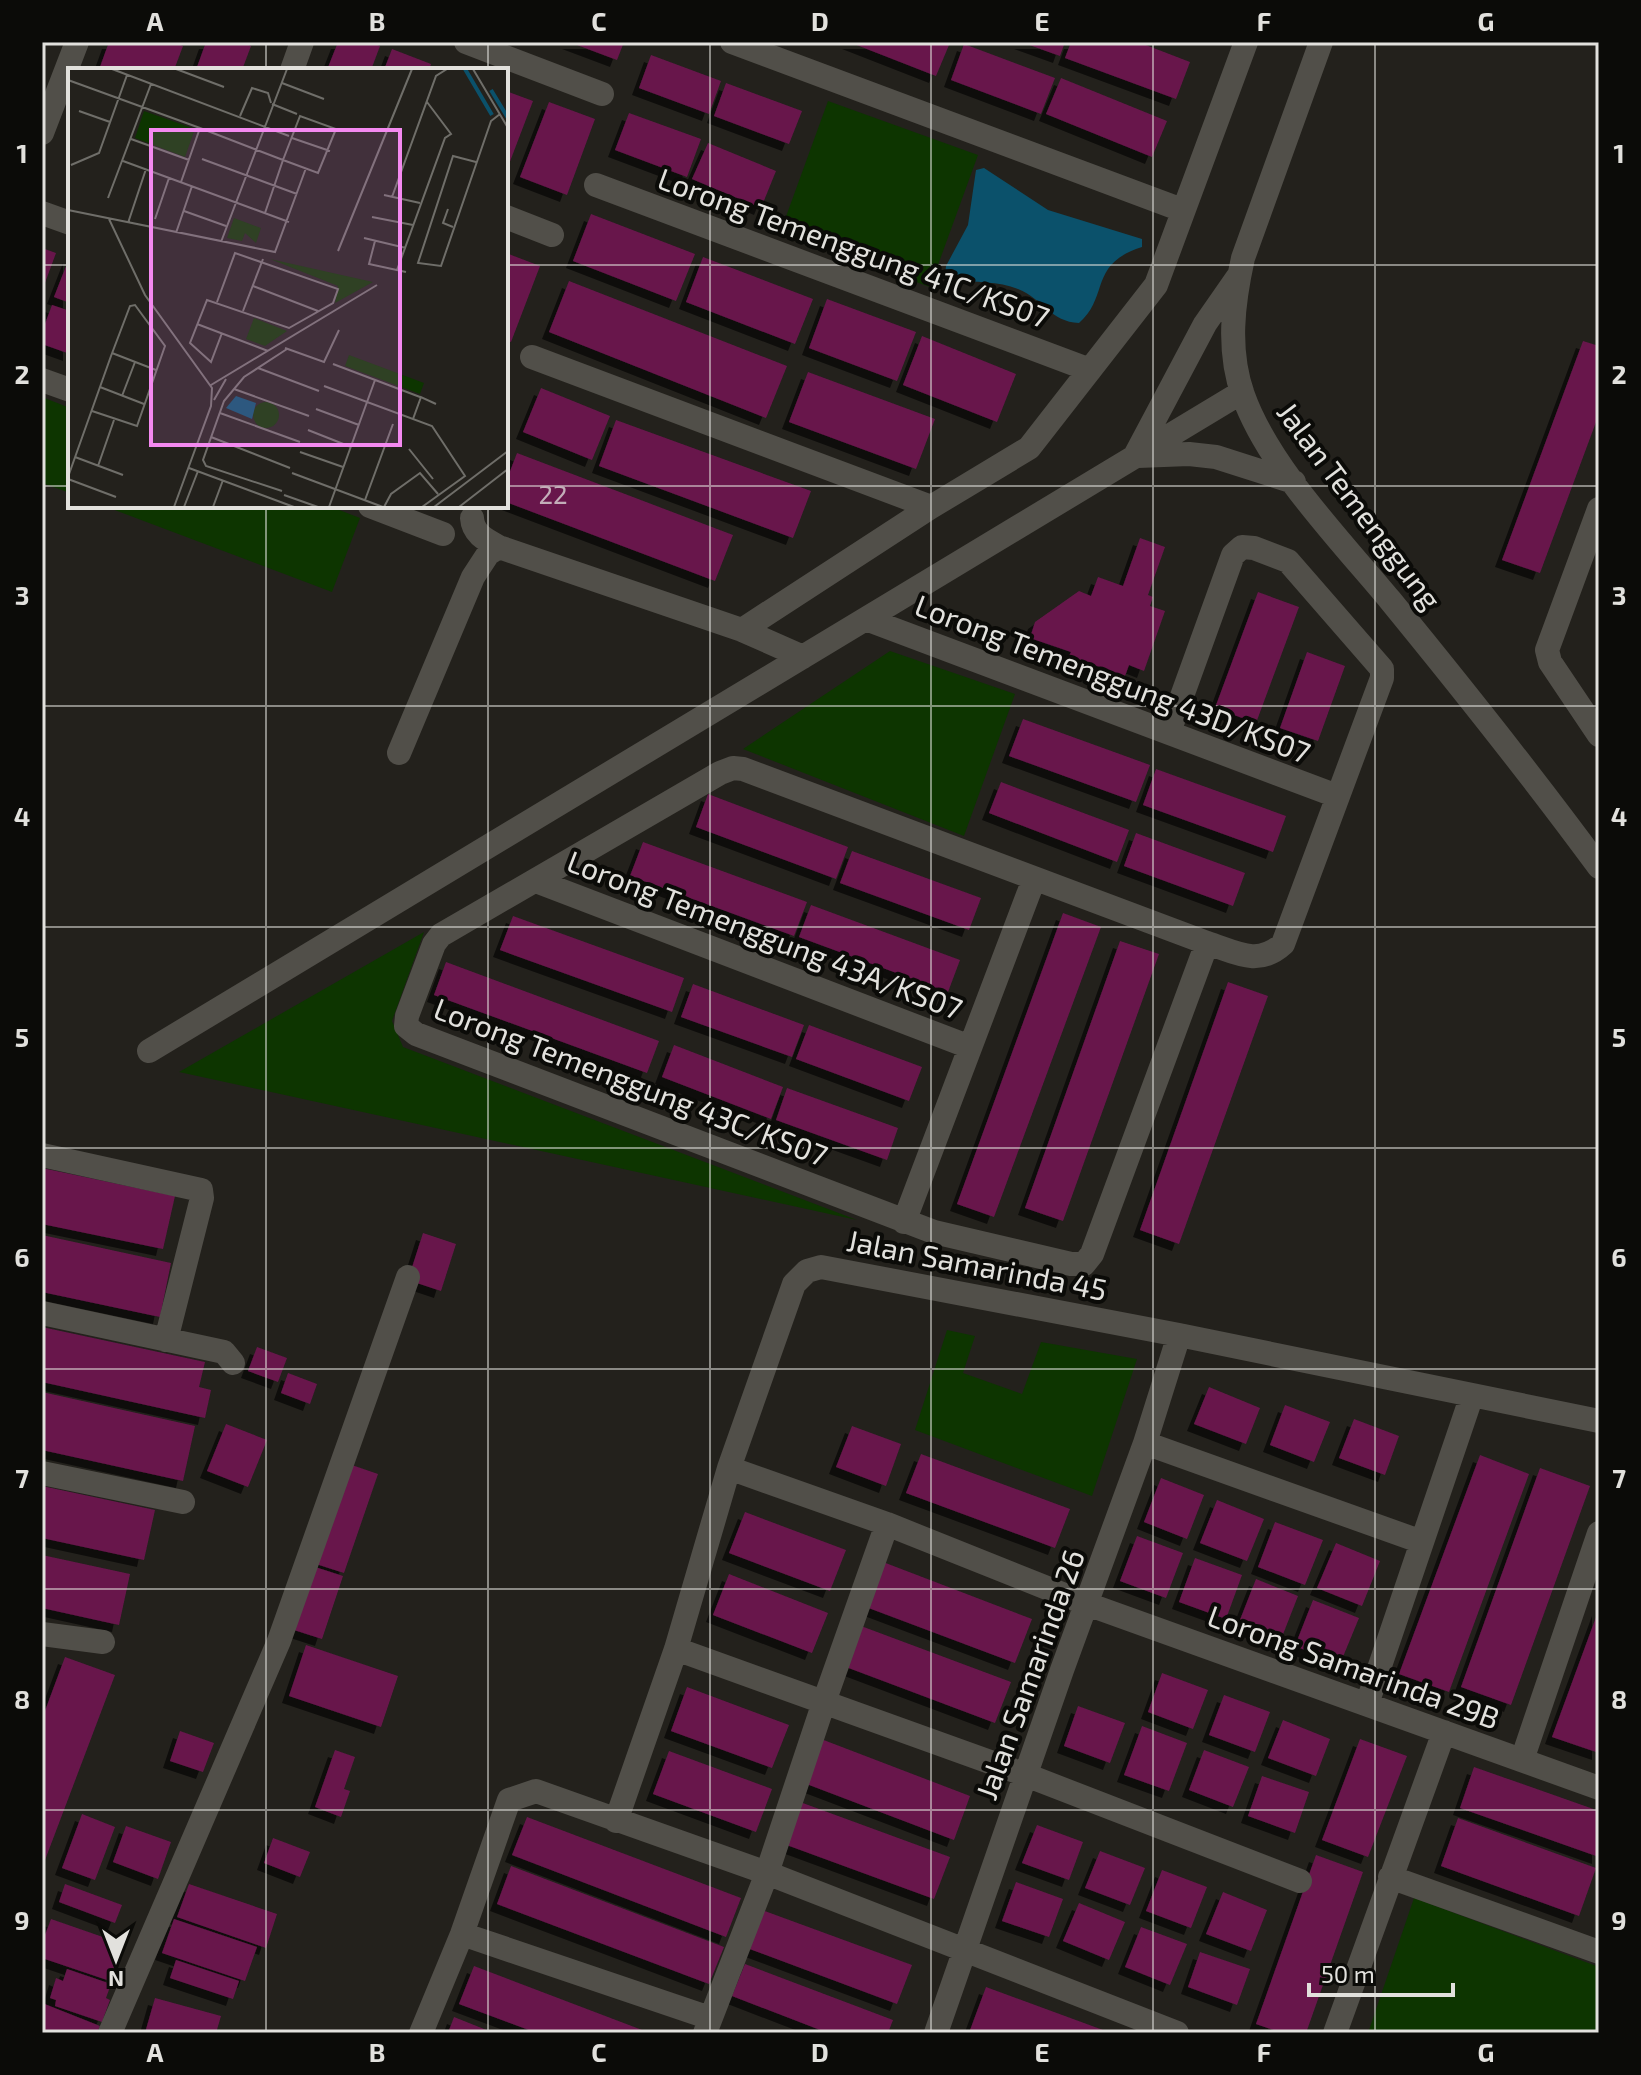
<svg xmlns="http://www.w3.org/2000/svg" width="1641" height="2075" viewBox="0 0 1641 2075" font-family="'Exo 2',sans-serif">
  <defs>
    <filter id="shadow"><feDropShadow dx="-7" dy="7" stdDeviation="0" flood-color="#0009"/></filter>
  </defs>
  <rect width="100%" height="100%" fill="#23211c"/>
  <path fill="#0d3500" d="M828 101 978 155 930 287 780 233Z
    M42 397 70 408V493L42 483Z
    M104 506H329L360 518 332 592Z
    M890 651 1015 694 964 836 743 749Z
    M424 932 392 1021 403 1047 857 1220 179 1072Z
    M947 1330 975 1336 963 1373 1022 1394 1041 1342 1137 1359 1092 1496 915 1430Z
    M1414 1898 1599 1967V2033H1368Z"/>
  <path fill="#0b516b" d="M984 168 1048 210 1142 239V247C1088 264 1110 296 1079 323 1051 322 1043 299 1018 289 999 281 974 282 954 281L945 276 946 266 968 225 976 170Z"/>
  <path fill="#67164c" filter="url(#shadow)" d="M109 42H172L183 46 174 70H109L100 67Z
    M206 42H242L251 46 242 70H196Z
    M338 42H370L380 46 371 70H327Z
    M569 42H624L617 60Z
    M849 42H942L949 45 936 76Z
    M1021 42H1065L1060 56Z
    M1071 42H1138L1190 62 1176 99 1065 58Z
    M964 44 1055 78 1041 114 951 80Z
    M392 49 431 64 429 70H384Z
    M651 55 721 81 709 114 639 88Z
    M1061 78 1167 121 1152 157 1046 114Z
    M726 83 802 111 789 144 714 116Z
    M506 91 533 101 506 172Z
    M549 102 595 119 567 195 520 177Z
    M629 113 701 139 687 177 615 150Z
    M708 143 776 171 761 208 692 179Z
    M591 214 695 254 676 301 573 261Z
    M42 248 56 253 42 291Z
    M506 253 540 266 511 342 506 340Z
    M70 256V303L54 297Z
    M703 257 813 299 795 344 686 302Z
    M569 281 787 366 766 418 549 332Z
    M827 299 916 332 897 381 809 348Z
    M52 305 70 311V354L42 344V332Z
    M922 336 1016 374 997 422 903 385Z
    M1583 341 1599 346V414L1540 573 1502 560Z
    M808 372 935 419 916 469 789 422Z
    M541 388 610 416 592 460 523 432Z
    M616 420 811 491 793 538 599 466Z
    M517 453 733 535 715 581 506 502V482Z
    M1140 538 1165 547 1148 595 1153 597 1150 606 1165 611 1144 671 1129 665 1125 676 1069 656 1071 652 1030 638 1035 622 1079 591 1091 596 1098 577 1123 586Z
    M1258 592 1299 607 1256 723 1215 708Z
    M1307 652 1345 666 1318 741 1280 728Z
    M1023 719 1150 765 1136 802 1009 756Z
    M1156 769 1286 816 1273 852 1143 805Z
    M1001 782 1129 830 1117 862 989 813Z
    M708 794 848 847 836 879 696 827Z
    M1136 833 1245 873 1233 906 1124 866Z
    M643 842 807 902 794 936 630 876Z
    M852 851 981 898 969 930 840 883Z
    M811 905 960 960 948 992 799 937Z
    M1063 913 1101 927 994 1217 957 1204Z
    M513 916 684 978 672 1012 500 950Z
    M1120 941 1159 954 1063 1221 1025 1208Z
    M446 962 659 1041 647 1073 434 995Z
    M1228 982 1268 996 1179 1244 1140 1230Z
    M693 984 804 1025 792 1057 681 1017Z
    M809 1025 922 1067 909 1101 796 1059Z
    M674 1045 783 1087 771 1119 662 1077Z
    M787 1088 898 1128 887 1160 776 1120Z
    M42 1168 175 1196 163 1249 42 1224Z
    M423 1233 456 1244 441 1291 408 1280Z
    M42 1235 171 1263 160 1317 42 1292Z
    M42 1327 205 1362 199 1387 211 1390 205 1418 42 1382Z
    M257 1347 287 1358 278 1382 248 1371Z
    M288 1373 317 1384 310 1404 281 1393Z
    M1209 1387 1260 1408 1246 1444 1194 1424Z
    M42 1392 195 1426 183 1481 42 1450Z
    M1285 1405 1330 1422 1314 1462 1270 1445Z
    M1354 1419 1399 1436 1385 1475 1339 1458Z
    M226 1424 267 1440 248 1487 207 1471Z
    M852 1426 901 1444 886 1486 836 1467Z
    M921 1454 1070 1509 1055 1548 906 1493Z
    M1480 1455 1529 1474 1449 1692 1399 1674Z
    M346 1463 378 1474 344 1573 313 1563Z
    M1540 1468 1590 1486 1511 1705 1461 1687Z
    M1161 1478 1204 1495 1187 1539 1144 1522Z
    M42 1486 155 1510 144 1560 42 1538Z
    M1217 1500 1264 1519 1247 1561 1200 1543Z
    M745 1512 846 1550 830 1591 729 1553Z
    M1275 1522 1323 1540 1305 1585 1258 1567Z
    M1137 1536 1183 1553 1166 1598 1120 1581Z
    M1336 1543 1380 1561 1362 1606 1317 1588Z
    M42 1555 130 1574 119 1625 42 1608Z
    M1195 1558 1242 1575 1226 1619 1179 1602Z
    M883 1562 1032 1619 1015 1663 866 1607Z
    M312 1566 343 1576 322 1639 291 1629Z
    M729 1574 828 1613 812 1653 713 1615Z
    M1256 1579 1298 1596 1280 1642 1238 1625Z
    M1313 1600 1359 1618 1340 1664 1295 1646Z
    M1599 1609V1753L1552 1737Z
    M861 1626 1011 1682 995 1723 846 1667Z
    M306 1645 398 1676 381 1727 289 1696Z
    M65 1657 115 1675 42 1868V1719Z
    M1162 1673 1208 1690 1193 1729 1148 1712Z
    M687 1687 789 1725 772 1768 671 1731Z
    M1224 1695 1270 1712 1255 1752 1209 1735Z
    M1078 1706 1125 1723 1110 1763 1064 1746Z
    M1283 1720 1330 1739 1316 1776 1268 1758Z
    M1142 1726 1187 1743 1169 1791 1124 1775Z
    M180 1731 214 1743 203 1772 170 1761Z
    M821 1739 970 1796 954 1840 804 1783Z
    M1360 1739 1407 1756 1368 1857 1322 1840Z
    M335 1750 355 1757 344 1789 350 1791 341 1817 315 1807Z
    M1204 1750 1249 1767 1233 1807 1189 1790Z
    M669 1751 772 1789 756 1832 653 1794Z
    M1474 1767 1599 1811V1857L1460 1808Z
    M1262 1776 1309 1792 1295 1833 1248 1816Z
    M800 1802 950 1857 934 1899 784 1844Z
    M82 1814 115 1827 95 1880 62 1868Z
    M527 1817 741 1898 726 1937 512 1855Z
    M1458 1818 1596 1868 1579 1916 1441 1866Z
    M1037 1825 1083 1842 1069 1880 1022 1863Z
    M126 1826 171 1842 158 1879 113 1862Z
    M273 1838 310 1852 300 1877 264 1863Z
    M1100 1851 1145 1868 1130 1905 1085 1888Z
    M1316 1855 1363 1872 1306 2033H1282L1256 2024Z
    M511 1866 724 1947 709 1984 497 1904Z
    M1162 1870 1207 1887 1191 1928 1146 1911Z
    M1016 1882 1063 1899 1049 1937 1002 1921Z
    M65 1884 122 1905 115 1923 59 1902Z
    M189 1884 277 1914 266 1948 177 1917Z
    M1223 1892 1267 1910 1251 1951 1206 1934Z
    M1079 1903 1125 1922 1109 1960 1063 1941Z
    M762 1910 912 1965 897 2004 747 1948Z
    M51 1919 123 1944 110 1981 42 1958V1943Z
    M174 1919 257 1947 245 1981 162 1953Z
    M1141 1927 1187 1944 1170 1985 1125 1967Z
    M1200 1952 1250 1969 1237 2005 1188 1987Z
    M176 1960 239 1981 233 1999 170 1978Z
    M745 1964 893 2020 888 2033H828L732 1996Z
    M474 1966 650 2033H537L459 2004Z
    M67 1969 111 1984 106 1998 110 2000 102 2022 55 2006 56 2000 50 1998 56 1978 63 1981Z
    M986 1987 1103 2030 1110 2033H969Z
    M155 1998 221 2016 216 2033H145Z
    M42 2003 100 2026 97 2033H42Z
    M454 2017 494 2033H448Z"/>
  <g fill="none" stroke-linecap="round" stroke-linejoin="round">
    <path stroke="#514f49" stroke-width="24" d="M466 42 602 94
      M732 42 1182 210
      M1321 42 1243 258C1233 303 1227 350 1243 395 1268 466 1341 541 1390 600 1462 688 1532 776 1599 867
      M292 70 302 42
      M42 133 77 42
      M596 185 1090 370
      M42 213 70 223
      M506 217 552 235
      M532 357 931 507
      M42 380 70 390
      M1136 454 1205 324 1237 278
      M1138 456 1189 454 1216 457 1294 482
      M370 506 443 534
      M1599 509 1547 650 1550 662 1599 735
      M472 518C473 534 486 540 499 547
      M866 619 1337 796
      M742 630 931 507 1029 448 1156 285 1246 42
      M1169 732 1233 555 1242 547 1254 548 1288 561 1382 669V678L1283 944C1258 967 1235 952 1207 943L743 769 733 768 720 773 441 935 434 944 407 1016 406 1026 416 1034 934 1232 1071 1264H1084L1092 1254 1207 943
      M399 753 473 577 488 554 499 547 742 630 803 657
      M536 881 970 1047
      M149 1051 1242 392
      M42 1155 201 1190 202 1198 166 1340
      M904 1222 1034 879
      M42 1313 224 1352 233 1363
      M1145 1443 1422 1542
      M729 1468 887 1524 1087 1604 1599 1788
      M42 1473 183 1502
      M42 1634 103 1642
      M676 1649 1026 1775 1300 1881
      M1367 1704 1472 1395
      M1522 1760 1599 1533
      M616 1821 676 1649 729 1468 794 1284 807 1271 821 1267 1179 1335 1599 1421
      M1390 1877 1599 1952
      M462 1934 710 2018
      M110 2033 279 1641 408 1277
      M421 2033 462 1934 509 1800 536 1791 767 1873 1177 2033
      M705 2033 767 1873 824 1702 887 1524
      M936 2033 1062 1670 1145 1443 1179 1335
      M1335 2033 1444 1732"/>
  </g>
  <path fill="none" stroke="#e2e1dd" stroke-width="2" stroke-opacity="0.55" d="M266 42V70M488 42V70M710 42V2033M931 42V2033M1153 42V2033M1375 42V2033M42 265H70M506 265H1599M42 486H70M506 486H1599M266 506V2033M488 506V2033M42 706H1599M42 927H1599M42 1148H1599M42 1369H1599M42 1589H1599M42 1810H1599"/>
  <g text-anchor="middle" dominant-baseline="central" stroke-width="8" stroke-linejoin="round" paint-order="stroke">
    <g font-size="26" fill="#c3aeb9">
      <text x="553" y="493">22</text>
    </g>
    <g font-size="30" fill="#e2e1dd" stroke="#0b0b08">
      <text transform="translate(854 247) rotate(20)">Lorong Temenggung 41C/KS07</text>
      <text transform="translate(1360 505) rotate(53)">Jalan Temenggung</text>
      <text transform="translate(1113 678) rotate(21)">Lorong Temenggung 43D/KS07</text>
      <text transform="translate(765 934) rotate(21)">Lorong Temenggung 43A/KS07</text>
      <text transform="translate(631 1081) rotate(21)">Lorong Temenggung 43C/KS07</text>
      <text transform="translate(977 1264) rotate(11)">Jalan Samarinda 45</text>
      <text transform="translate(1354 1666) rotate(20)">Lorong Samarinda 29B</text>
      <text transform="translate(1029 1674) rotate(-70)">Jalan Samarinda 26</text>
    </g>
  </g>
  <g transform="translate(68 68)">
    <rect width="440" height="440" fill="#23211c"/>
    <path d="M76 43 127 61 117 89 67 70ZM166 150 193 160 188 175 177 165 174 173 159 170ZM202 191 305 214 267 235 270 218ZM186 250 219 263 197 278 178 271ZM281 287 356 315 352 326 277 298ZM185 347a13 13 0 1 1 26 0a13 13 0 1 1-26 0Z" fill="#0d3500"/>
    <path d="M168 328 188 335 184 351 158 340Z" fill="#0b516b"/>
    <path fill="none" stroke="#0b516b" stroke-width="4" d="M397 1 424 47M423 22 440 50"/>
    <path fill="none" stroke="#6f6e69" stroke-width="2" d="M44 1 221 68M108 1 156 19M405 1 440 60M0 12 132 60 215 92 250 105 268 61 232 48 215 92 197 145M214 15 256 31M204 36 229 46M11 43 42 54M172 48 184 20 200 25 203 35M224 70 262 83M63 71 121 92M134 91 229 126M55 93 221 154M408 94 385 88 350 195 373 198 423 53 432 46M3 97 31 85 59 7M113 114 132 60M316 127 352 135M324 129 368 8 379 1M40 130 83 16M380 141 375 155 385 159M0 142 207 184 238 100M116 143 158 158M304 149 345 157M41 151 77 227 144 320 143 338 106 439M87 151 101 110M60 155 78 101M108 165 124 118M296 170 338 180M307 173 301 196 338 204M153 174 219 1M270 183 344 1M329 202 377 70 383 66 359 34M185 218 250 243M149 234 167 185 270 221 265 235 221 260 139 232 122 275 143 294 154 265M175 243 195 191M129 256 200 283M217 280 256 294 271 262M44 285 88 302M265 296 352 329M190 300 251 323M143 317 309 217M256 318 364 358 397 408 354 439M32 319 76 336M166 321 241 348M54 328 67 294M146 332 158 311M248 341 291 357M152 345 232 374M345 351 353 329 368 336M240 362 283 379M143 369 222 400M341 381 365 411M232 384 275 399M7 389 55 407M30 398 46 352M121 400 226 439M224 405 315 439M0 409 43 288 62 238 67 237 97 278 69 358 24 343M0 411 48 429M214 423 138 398 135 392 156 333 176 309 219 281M216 427 250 439M297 432 325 356M116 439 130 403M145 439 155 412M261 439 307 312M316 439 323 426 352 405 370 426M366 439 440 383M391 439 440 401"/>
    <path fill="#f489f0" fill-opacity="0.15" stroke="#f489f0" stroke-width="4" d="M83 62H332V377H83Z"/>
    <rect width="440" height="440" fill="none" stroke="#e2e1dd" stroke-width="4"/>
  </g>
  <rect width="1641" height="2075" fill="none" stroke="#0b0b08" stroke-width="88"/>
  <g transform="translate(116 1959) rotate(180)" stroke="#0b0b08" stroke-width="6" paint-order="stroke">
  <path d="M0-6L14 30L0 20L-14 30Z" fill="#e2e1dd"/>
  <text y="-12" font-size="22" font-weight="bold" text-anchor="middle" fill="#e2e1dd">N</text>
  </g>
  <path d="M1309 1983v12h144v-12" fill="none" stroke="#e2e1dd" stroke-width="4"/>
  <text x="1321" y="1983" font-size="24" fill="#e2e1dd" stroke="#0b0b08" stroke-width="6" paint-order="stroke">50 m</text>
  <rect x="44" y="44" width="1553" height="1987" fill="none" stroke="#e2e1dd" stroke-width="3"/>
  <g font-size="26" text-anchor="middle" font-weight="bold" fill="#e2e1dd">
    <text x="155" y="31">A</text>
    <text x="377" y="31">B</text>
    <text x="599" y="31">C</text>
    <text x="820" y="31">D</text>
    <text x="1042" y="31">E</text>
    <text x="1264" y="31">F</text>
    <text x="1486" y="31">G</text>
    <text x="22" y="163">1</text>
    <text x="1619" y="163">1</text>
    <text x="22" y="384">2</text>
    <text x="1619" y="384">2</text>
    <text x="22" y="605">3</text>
    <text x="1619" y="605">3</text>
    <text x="22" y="826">4</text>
    <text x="1619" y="826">4</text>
    <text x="22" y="1047">5</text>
    <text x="1619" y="1047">5</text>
    <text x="22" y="1267">6</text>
    <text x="1619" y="1267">6</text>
    <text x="22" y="1488">7</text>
    <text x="1619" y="1488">7</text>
    <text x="22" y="1709">8</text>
    <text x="1619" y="1709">8</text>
    <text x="22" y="1930">9</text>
    <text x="1619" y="1930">9</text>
    <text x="155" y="2062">A</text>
    <text x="377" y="2062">B</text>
    <text x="599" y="2062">C</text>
    <text x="820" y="2062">D</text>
    <text x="1042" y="2062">E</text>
    <text x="1264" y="2062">F</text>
    <text x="1486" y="2062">G</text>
  </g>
</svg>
